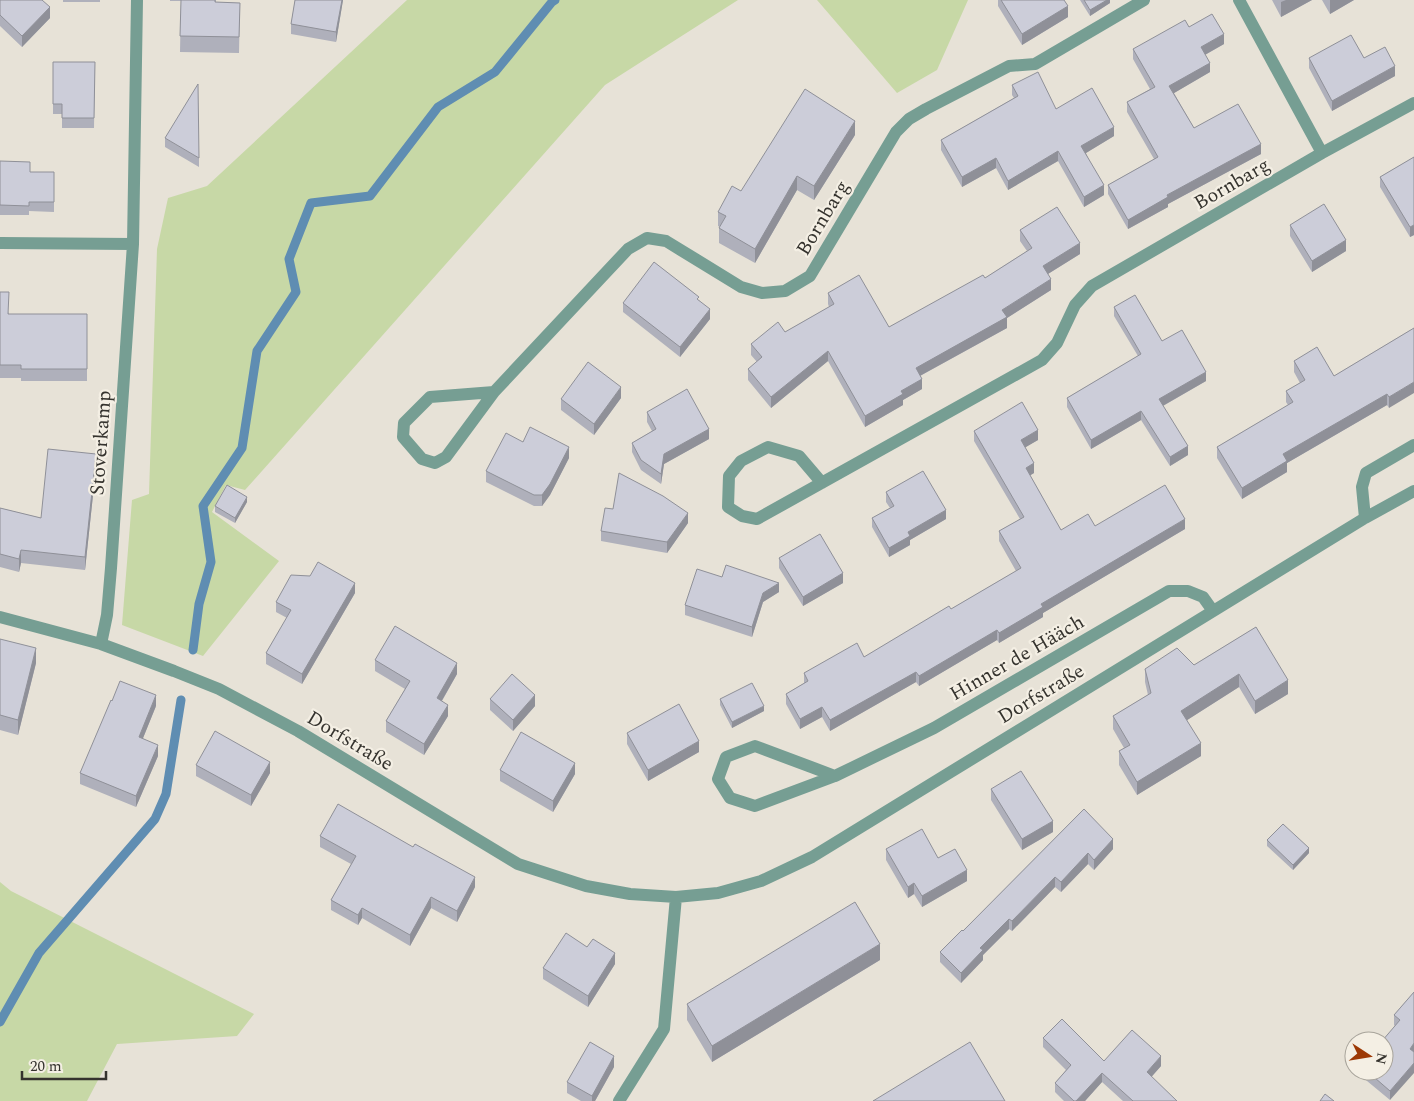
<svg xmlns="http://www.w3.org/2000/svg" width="1414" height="1101" viewBox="0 0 1414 1101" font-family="Spectral,serif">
  <rect width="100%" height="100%" fill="#e7e2d7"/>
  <path fill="#c7d8a6" d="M407 0H738L605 85 245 490 226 485 212 512 279 561 203 656 122 625 132 500 149 494 157 249 168 198 207 186Z
    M817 0H968L937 70 897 93Z
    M0 882 11 891 254 1014 237 1036 117 1044 87 1101H0Z"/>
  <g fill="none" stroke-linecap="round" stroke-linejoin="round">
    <path stroke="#5f8db2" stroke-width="9" d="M193 650 199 604 211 562 203 506 242 448 257 351 296 292 289 259 311 203 370 196 438 107 495 72 552 2 555 0
      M0 1022 39 953 155 819 166 794 181 700"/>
    <path stroke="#769e93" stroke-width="12" d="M1239 0 1322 153
      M0 243 133 244
      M494 392 430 397 404 423 403 437 422 459 435 463 446 457 494 392 628 249 647 238 666 241 741 287 762 293 785 291 810 276 896 132 909 119 926 109 1009 66 1035 64 1144 0
      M822 483 799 456 768 447 741 461 729 476 728 507 742 516 757 519 1042 360 1057 343 1075 305 1092 286 1322 153 1414 103
      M1365 518 1362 487 1366 473 1414 445
      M0 617 101 644 174 671 219 689 298 731 518 864 586 886 630 894 676 897 718 893 761 881 812 857 1365 518 1414 491
      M101 644 107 615 111 568 133 244 137 0
      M835 776 755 746 726 757 718 779 730 798 755 806 835 776 934 728 1169 591H1188L1203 597 1213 611
      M619 1101 664 1029 676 897"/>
  </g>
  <path fill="#afb0bb" d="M0 0 50 18 22 47 0 26Z
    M63 0H100V2H63Z
    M170 0H216V2L240 3 239 53 180 52 181 1H170Z
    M295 0H343L336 42 291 34V24Z
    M998 0H1064L1068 17 1022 45 998 6Z
    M1080 0H1110V3L1090 16Z
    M1272 0H1312L1281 17Z
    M1322 0H1354L1330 14Z
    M1189 27 1224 44 1205 55 1210 72 1174 93 1194 128 1261 154 1168 204V207L1128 229 1108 194V185L1154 159 1127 112V102L1150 89 1133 59V49Z
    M1309 58 1395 76 1332 111 1309 68Z
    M53 62H95L94 128H62V114H53Z
    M1012 85 1056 109 1114 136 1086 153 1104 195 1084 207 1058 161 1008 190 996 168 962 187 941 150V140L1014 98 1012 95Z
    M855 135 814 200 797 190 755 263 719 243V228L720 227 718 226V212Z
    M165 138 199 158V167L165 147Z
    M1414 157V235L1410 237 1380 187V177Z
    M0 161 30 172H54V212L29 211V215H0Z
    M1290 225 1346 251 1312 272 1290 236Z
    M1020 230 1080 254 1048 274 1051 290 1007 318V328L920 376 922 389 903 400V405L865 427 828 361 771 408 748 380V369L757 362 751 355V344L785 332 829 307 828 304V293L889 327 985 278 1027 251 1020 241Z
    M0 292 9 314H87V381H21V378H0Z
    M699 300 710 319 680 357 623 312V303Z
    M1114 307 1162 341 1206 381 1163 406 1188 455 1170 466 1141 420 1091 449 1067 407V398L1138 356 1114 316Z
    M1414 328 1389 408 1387 405 1287 463V472L1242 499 1217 458V447L1288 405 1286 402V391L1300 383 1294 372V361L1334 376Z
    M621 398 594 435 561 410V399Z
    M647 412 709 439 664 464 661 484 641 470 632 452V443L652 431 647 422Z
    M974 431 1038 440 1025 447 1034 473 1030 475 1061 530 1095 526 1185 529 1043 613V617L999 643 997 640 919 686 916 682 830 731 822 717 800 729 786 704V694L804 683V673L864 657 951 609 1016 571 999 541V531L1020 519 974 441Z
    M523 442 569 458 550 495 542 506H534L486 482V471Z
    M96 467 85 570 21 563 19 572 0 567V508L41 518Z
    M886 492 946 519 910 540V545L889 557 872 527V518L890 508 886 502Z
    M247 502 235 523 215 512V506Z
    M688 523 667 553 601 541V531Z
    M779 558 843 583 803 606 779 568Z
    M722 577 779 592 763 602 752 637 685 615V605Z
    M355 593 302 684 266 664V653L287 618 276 612V602Z
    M1256 627 1288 694 1255 714 1239 687 1187 720 1201 756 1137 795 1119 765V751L1124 748 1113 729V716L1148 695 1145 682V669L1194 665Z
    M0 639 36 663 18 735 0 730Z
    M375 660 457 674 442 701 448 716 424 755 386 732V721L405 689 375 671Z
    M490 699 535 706 513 731 490 710Z
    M720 699 764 711 732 728 720 705Z
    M156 706 143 738 158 756 136 807 80 784V773Z
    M627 733 699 752 648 781 627 744Z
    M196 765 270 773 251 806 196 776Z
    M500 770 575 774 553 812 500 781Z
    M991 789 1053 832 1022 850 991 800Z
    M1084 809 1113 849 1094 870 1088 864 1061 892 1055 887 1012 931 1009 929 983 955V960L961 983 940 962V952L963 931Z
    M320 836 475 887 457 922 431 908 410 946 362 918 358 925 331 910V900L351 864 320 847Z
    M1267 840 1309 853 1293 870 1267 846Z
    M886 849 938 858 967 881 922 907 914 894 908 898 886 860Z
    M587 947 615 964 588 1007 543 979V968Z
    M880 960 712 1062 687 1020V1004Z
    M1414 992 1390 1100 1361 1076V1071H1384L1395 1026 1394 1025V1015Z
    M1043 1038 1104 1061 1161 1066 1151 1077 1177 1101H1123L1102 1082 1085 1101H1064L1055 1092V1083L1066 1070 1043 1047Z
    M614 1067 595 1101H581L567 1093V1082Z"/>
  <path fill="#8f9098" d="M342 0H343L336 42V32Z
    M1107 0H1110V3L1090 16V10Z
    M1286 0H1312L1281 17V2Z
    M1330 0H1354L1330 14Z
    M1068 6V17L1022 45V34Z
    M50 7V18L22 47V36Z
    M1224 34V44L1201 57V47Z
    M1210 63V72L1169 96V86Z
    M1395 66V76L1332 111V101Z
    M855 121V135L814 200V186Z
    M1114 127V136L1081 156V146Z
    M1261 144V154L1168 204V207L1128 229V220L1167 195Z
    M1058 151V161L1008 190V181Z
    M996 158V168L962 187V177Z
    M797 176V190L755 263V249Z
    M1104 185V195L1084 207V197Z
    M1414 225V235L1410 237V227Z
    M1346 240V251L1312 272V261Z
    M1080 243V254L1043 277V266Z
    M1051 279V290L1007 318V328L916 378V368L1002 310Z
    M710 309V319L680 357V347Z
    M828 351V361L771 408V397Z
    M1206 372V381L1159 408V399Z
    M922 379V389L903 400V405L865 427V416L901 391Z
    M1414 382V393L1389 408V397Z
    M621 387V398L594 435V424Z
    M1387 394V405L1287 463V472L1242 499V488L1283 454Z
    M1141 411V420L1091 449V440Z
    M709 429V439L664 464 661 484V474L664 454Z
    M1038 430V440L1021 450V440Z
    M1188 446V455L1170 466V457Z
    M569 447V458L550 495 542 506V495Z
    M96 454V467L85 570V557Z
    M1034 463V473L1026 478V468Z
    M247 497V502L235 523V518Z
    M946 510V519L910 540V545L889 557V548L908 532Z
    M688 513V523L667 553V542Z
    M1185 519V529L1043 613V617L999 643V633L1041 604Z
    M21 550V563L19 572V559Z
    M843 573V583L803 606V597Z
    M355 583V593L302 684V674Z
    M779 583V592L763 602 752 637V627L763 593Z
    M997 630V640L919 686V676Z
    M36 648V663L18 735V720Z
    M457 663V674L437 709V698Z
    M916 672V682L830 731V720Z
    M1239 674V687L1181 724V711Z
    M1288 680V694L1255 714V701Z
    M156 695V706L139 748V737Z
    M535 695V706L513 731V720Z
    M448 705V716L424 755V744Z
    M764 706V711L732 728V722Z
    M822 707V717L800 729V719Z
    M699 741V752L648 781V770Z
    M1201 743V756L1137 795V782Z
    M158 745V756L136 807V796Z
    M270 762V773L251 806V795Z
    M575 763V774L553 812V801Z
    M1053 821V832L1022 850V839Z
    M1113 839V849L1094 870V860Z
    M1309 848V853L1293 870V865Z
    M1088 853V864L1061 892V882Z
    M967 870V881L922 907V896Z
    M475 877V887L457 922V911Z
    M1055 877V887L1012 931V921Z
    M914 883V894L908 898V887Z
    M431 897V908L410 946V935Z
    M362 908V918L358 925V915Z
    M1009 919V929L983 955V960L961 983V973L980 948Z
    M880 944V960L712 1062V1046Z
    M615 953V964L588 1007V996Z
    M1414 1043V1053L1410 1049Z
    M614 1056V1067L595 1101H592V1096Z
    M1161 1056V1066L1147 1082V1072Z
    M1414 1063V1073L1390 1100V1091Z
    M1102 1073V1082L1085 1101H1076Z"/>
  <path fill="#cccdd9" stroke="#8f9098" d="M0 0H42L50 7 22 36 0 15Z
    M181 0H215V2L240 3 239 37 180 36Z
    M295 0H342L336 32 291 24Z
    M1001 0H1064L1068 6 1022 34Z
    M1084 0H1107L1090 10Z
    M1212 14 1224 34 1201 47 1210 63 1169 86 1194 128 1238 104 1261 144 1167 195 1168 197 1128 220 1108 185 1158 157 1127 102 1155 87 1133 49 1185 20 1189 27Z
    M1351 35 1364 58 1385 47 1395 66 1332 101 1309 58Z
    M53 62H95L94 118H62V104H53Z
    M1038 72 1056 109 1092 88 1114 127 1081 146 1104 185 1084 197 1058 151 1008 181 996 158 962 177 941 140 1018 96 1012 85Z
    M198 84 199 158 165 138Z
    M805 89 855 121 814 186 797 176 755 249 719 228 726 216 718 212 732 186 741 191Z
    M1414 157V225L1410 227 1380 177Z
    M0 161 30 162V172H54V202H29V206L0 205Z
    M1324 204 1346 240 1312 261 1290 225Z
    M1057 207 1080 243 1043 266 1051 279 1002 310 1007 317 916 368 922 379 901 391 903 394 865 416 828 351 771 397 748 369 762 357 751 344 778 322 785 332 834 304 828 293 859 275 889 327 983 275 985 278 1032 248 1020 230Z
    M654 262 699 297 697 299 710 309 680 347 623 303Z
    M0 292H9L8 314H87V369H21V365H0Z
    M1135 295 1162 341 1182 330 1206 372 1159 399 1188 446 1170 457 1141 411 1091 440 1067 398 1141 354 1114 307Z
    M1414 328V382L1389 397 1387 394 1283 454 1287 461 1242 488 1217 447 1293 402 1286 391 1305 380 1294 361 1317 347 1334 376Z
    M588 362 621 387 594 424 561 399Z
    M687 389 709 429 664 454 661 474 641 460 632 443 656 429 647 412Z
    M1022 402 1038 430 1021 440 1034 463 1026 468 1061 530 1088 514 1095 526 1165 485 1185 519 1041 604 1043 607 999 633 997 630 919 676 916 672 830 720 822 707 800 719 786 694 808 681 804 673 857 643 864 657 949 606 951 609 1021 568 999 531 1024 517 974 431Z
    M530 427 569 447 550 484 542 495H534L486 471 506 433 523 442Z
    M48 449 96 454 85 557 21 550 19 559 0 554V508L41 518Z
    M923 471 946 510 908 532 910 536 889 548 872 518 894 506 886 492Z
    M619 473 663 496 688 513 667 542 601 531 605 508 613 509Z
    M227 485 247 497 235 518 215 506Z
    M820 534 843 573 803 597 779 558Z
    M318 562 355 583 302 674 266 653 291 610 276 602 291 575 310 576Z
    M726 565 779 583 763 593 752 627 685 605 697 569 722 577Z
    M395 626 457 663 437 698 448 705 424 744 386 721 410 681 375 660Z
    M1256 627 1288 680 1255 701 1239 674 1181 711 1201 743 1137 782 1119 751 1130 745 1113 716 1151 693 1145 669 1177 648 1194 665Z
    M0 639 36 648 18 720 0 715Z
    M512 674 535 695 513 720 490 699Z
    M120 681 156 695 139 737 158 745 136 796 80 773 111 700 112 701Z
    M752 683 764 706 732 722 720 699Z
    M679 704 699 741 648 770 627 733Z
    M215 731 270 762 251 795 196 765Z
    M521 732 575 763 553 801 500 770Z
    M1021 771 1053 821 1022 839 991 789Z
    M338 804 413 847 415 844 475 877 457 911 431 897 410 935 362 908 358 915 331 900 356 856 320 836Z
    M1084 809 1113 839 1094 860 1088 853 1061 882 1055 877 1012 921 1009 919 980 948 983 950 961 973 940 952 962 930 963 931Z
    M1283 824 1309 848 1293 865 1267 840Z
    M922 829 938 858 955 849 967 870 922 896 914 883 908 887 886 849Z
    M855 902 880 944 712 1046 687 1004Z
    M566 933 587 947 593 939 615 953 588 996 543 968Z
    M1414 992V1043L1410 1049 1414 1052V1063L1390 1091 1367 1071H1384V1041H1382L1400 1020 1394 1015Z
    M1062 1019 1104 1061 1132 1030 1161 1056 1147 1072 1177 1101H1133L1102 1073 1076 1101H1074L1055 1083 1071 1065 1043 1038Z
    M590 1042 614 1056 592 1096 567 1082Z
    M970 1042 1005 1101H873Z
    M1325 1094 1334 1101H1320Z"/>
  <g text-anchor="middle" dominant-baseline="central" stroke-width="4.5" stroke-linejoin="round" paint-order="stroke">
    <g font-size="20" fill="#35332e" stroke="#f4efe4">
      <text transform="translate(1232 184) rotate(-30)">Bornbarg</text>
      <text transform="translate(823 218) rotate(-59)">Bornbarg</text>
      <text transform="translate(101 443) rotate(-86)">Stoverkamp</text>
      <text transform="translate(1017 658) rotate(-30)">Hinner de Hääch</text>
      <text transform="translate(1041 694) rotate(-31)">Dorfstraße</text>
      <text transform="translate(350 741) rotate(31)">Dorfstraße</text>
    </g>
  </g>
  <g transform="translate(1369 1056) rotate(102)"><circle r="24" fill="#f4efe4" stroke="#a8a49b"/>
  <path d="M0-4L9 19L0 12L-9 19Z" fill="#9d3905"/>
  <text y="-8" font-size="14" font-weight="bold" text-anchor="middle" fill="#35332e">N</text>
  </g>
  <path d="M22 1071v8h84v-8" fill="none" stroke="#35332e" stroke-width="2.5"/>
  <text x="30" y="1071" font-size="15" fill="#35332e" stroke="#f4efe4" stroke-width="4" paint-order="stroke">20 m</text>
</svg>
